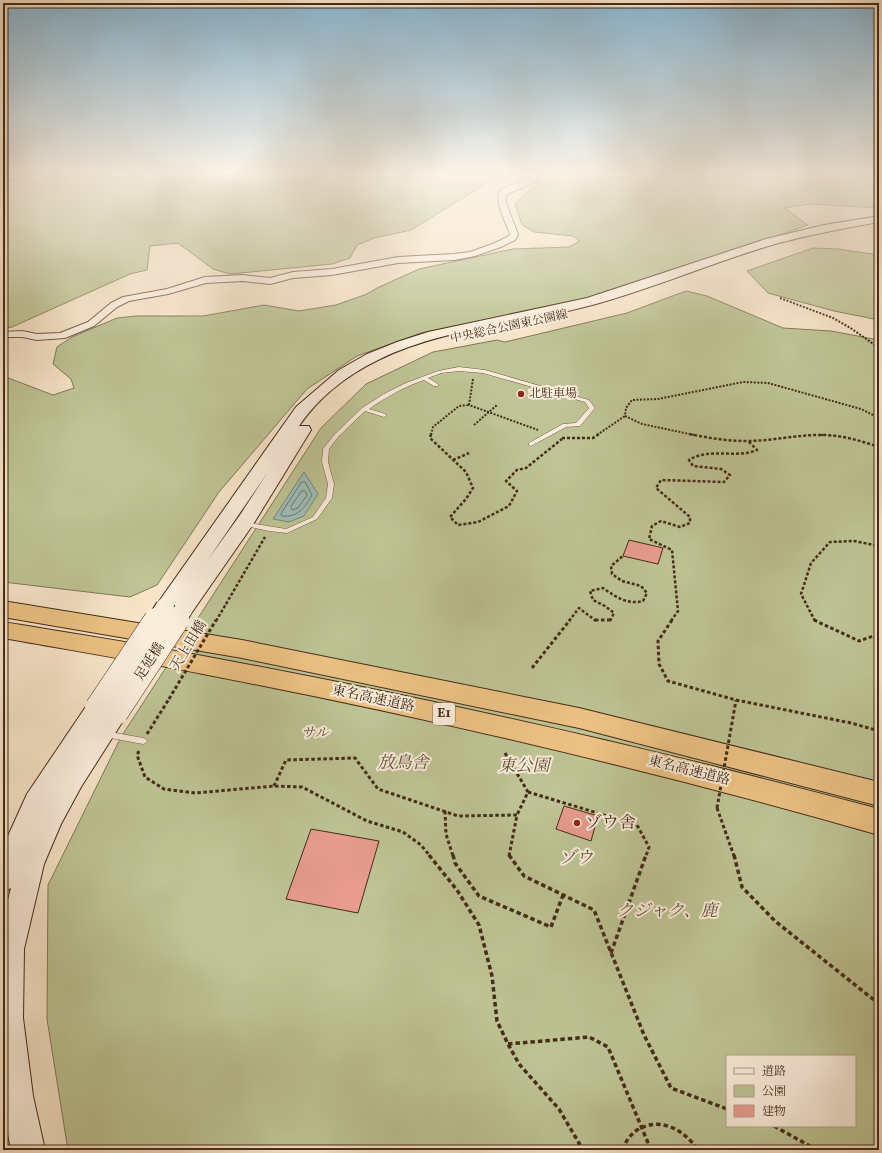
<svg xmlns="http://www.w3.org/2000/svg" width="882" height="1153" viewBox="0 0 882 1153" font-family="Vollkorn,'Noto Serif JP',serif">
  <rect width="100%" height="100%" fill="#f7e4c9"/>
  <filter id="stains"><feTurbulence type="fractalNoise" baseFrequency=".005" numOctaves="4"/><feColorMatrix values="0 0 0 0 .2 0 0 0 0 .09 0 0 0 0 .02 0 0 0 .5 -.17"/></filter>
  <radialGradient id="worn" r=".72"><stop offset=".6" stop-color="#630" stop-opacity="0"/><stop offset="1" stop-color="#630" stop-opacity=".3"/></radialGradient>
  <path fill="#bec495" stroke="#827856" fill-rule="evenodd" d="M73 172H505L411 230 374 238 357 245 350 258 332 264 230 274 213 269 178 243 150 246 147 270 130 274 12 327 3 329V187Z
    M537 172H879V208L810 204 785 208 808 225 729 253 574 302 421 333 357 356 307 389 219 492 157 585 130 597 3 582V376L53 395 74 388 71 379 53 364 57 347 72 337 117 318 136 316H203L264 305 299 311 336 305 367 294 377 288 419 269 513 249 569 247 580 241 573 236 534 232 522 225 515 204 537 183Z
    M813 248 838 249 879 255V320L834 311 768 293 747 271Z
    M686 291 707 296 783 328 831 331 879 340V1150H68L47 1019 48 885 121 737 321 428 366 384 433 352 497 340 505 342 627 313ZM727 1056H855V1126H727Z"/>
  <path fill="#9dbeb9" stroke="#7a8479" d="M304 472 318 494 304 516 289 522 273 519Z"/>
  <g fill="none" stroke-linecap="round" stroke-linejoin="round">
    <path stroke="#717568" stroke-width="1" d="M302 482H305L312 495C305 507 298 518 282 516L281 514Z
      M302 491H305L307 495 298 508 292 510 291 507Z"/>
    <path stroke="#7a8479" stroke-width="2.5" d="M3 182 42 172"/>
  </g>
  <path fill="#e89c8f" stroke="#452c18" d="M629 540 663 548 658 564 623 556Z
    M564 806 598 816 591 841 556 829Z
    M311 829 379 841 358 913 286 899Z"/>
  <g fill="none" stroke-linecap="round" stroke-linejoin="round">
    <defs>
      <path id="lane" d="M459 367 485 370 589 400 595 408 580 426 566 427 531 446 529 445V443L563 424 576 423 589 408 585 402 483 373 459 371 441 373 428 378 438 384V386H434L424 380C404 387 386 397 369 409L386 414V416L384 417 365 411 339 436 329 449 328 462 334 484 332 498 317 519 287 533 269 531 241 525 240 524 241 523 243 522 286 529 313 517 326 498 328 484 322 462 323 449 335 434 362 408 384 394 406 383 438 371Z
        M105 731 143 738 146 739 147 741 146 743 143 744 105 737 102 736 101 734 102 732Z"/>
      <path id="street" d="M481 172H528L534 174 539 180 506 195V203L518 234 515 240 501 247 475 256 454 260 398 263 332 275 293 278 270 284 243 281 206 283 168 294 129 301 117 307 94 326 65 338 37 340 22 337H9L3 339V332L22 331 37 334 60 333 88 322 111 303 123 297 167 289 205 277 243 275 270 278 293 272 332 269 398 257 454 254 470 252 495 243 509 236 510 234C507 224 492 198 501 190 508 185 522 182 530 179 521 170 495 177 481 174Z"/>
      <path id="secondary" d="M879 216V222C844 228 809 235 775 244 714 262 657 287 596 304 524 324 445 327 378 360 347 375 318 398 299 426H309L311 430 254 523 190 615 183 617 176 615 173 611 165 614 158 612 155 607 296 407 339 370 367 354 397 342 428 332 587 298 766 239 824 225ZM268 472 240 515 207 561Z
        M97 699 105 702 108 706 116 704 124 706 128 713 81 787 61 824 44 864 24 949 23 1018 33 1096 45 1150H11L3 1107V920L11 888 3 892V847L27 794 89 702Z"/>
      <path id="highway" d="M3 601 242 640 579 708 879 782V806L579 728 242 658 3 617Z
        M3 622C70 633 136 643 203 656 430 698 656 749 879 809V835C656 771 431 718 203 674 137 661 70 650 3 638Z"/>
    </defs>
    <use href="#lane" stroke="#725a44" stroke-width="1"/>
    <use href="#street" stroke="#725a44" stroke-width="2"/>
    <use href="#secondary" stroke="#452c18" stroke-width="2"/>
    <use href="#highway" stroke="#452c18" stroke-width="2"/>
    <path stroke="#452c18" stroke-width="2" stroke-dasharray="2 1.5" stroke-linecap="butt" d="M780 298 833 318 852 329 879 348
      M473 379 469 405 538 430
      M474 425 497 405
      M431 435 433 427 459 406 469 405
      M597 435 625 416
      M694 435 642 424 625 416 626 408 632 400 658 399 743 382 768 383 861 409 879 418
      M821 435H826"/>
    <path stroke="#452c18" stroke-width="2.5" stroke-dasharray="3 2" stroke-linecap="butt" d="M431 434 430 438 466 472 473 488 466 499 450 517 458 525 478 522 509 506 517 491 506 481 517 470 526 468 562 439
      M689 434C709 438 727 441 747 441 773 441 799 434 826 435 845 436 861 441 879 447
      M562 438H593L599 434
      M453 460 469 453
      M226 604 265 537
      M569 621 579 608 596 621
      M610 621 614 613 605 606 593 600 590 591 603 588C616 597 627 605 643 601L647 593 641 586 622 581 612 574 611 566 623 556
      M671 621 678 611 672 550 649 539 652 526 661 521 680 527 690 523V517L656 488 661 480 724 482 730 475 721 469 693 466 689 460C710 447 735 459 757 450L748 441
      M815 621 801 594 811 563 830 542 854 541 879 546"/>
    <path stroke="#452c18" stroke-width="3" stroke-dasharray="3.5 2.5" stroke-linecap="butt" d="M595 620H611
      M672 620 658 641 659 664 668 681 736 700 851 723 879 731
      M814 620 859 641 879 634
      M532 668 570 620
      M147 734 169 699
      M139 751 137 755 145 777 164 789 195 793 274 786 302 787 367 821 403 832 421 845 430 856
      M505 753 528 792 517 815
      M274 786 286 760 355 758 378 789 458 816 517 815 509 856
      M528 792 637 825 649 847 646 856
      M717 808 734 856
      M445 811 446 834 453 856"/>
    <path stroke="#452c18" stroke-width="3.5" stroke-dasharray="4.5 3" stroke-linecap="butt" d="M429 855 457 890 479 925 492 976 497 1021 508 1044 519 1064 559 1109 583 1150
      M453 855 455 863 479 896 551 927 563 895
      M509 855 524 876 594 910 644 1035 671 1088 727 1109
      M734 855 742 887 775 921 879 1004
      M611 953 646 855
      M508 1044 589 1037 608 1047 651 1150
      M774 1126 817 1150
      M623 1150C625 1142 630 1135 637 1130 661 1116 684 1130 698 1150
      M654 1150 663 1148 668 1150"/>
    <use href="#lane" fill="#faeddc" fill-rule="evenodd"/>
    <use href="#street" fill="#faeddc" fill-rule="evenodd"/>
    <use href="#secondary" fill="#faeddc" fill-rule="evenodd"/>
    <use href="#highway" fill="#ecc284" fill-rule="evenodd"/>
    <defs>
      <path id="secondary-bridge-far1" d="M156 621 165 607
        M176 621 183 610"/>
      <path id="secondary-bridge" d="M97 708 156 620
        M116 713 177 620"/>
    </defs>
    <use href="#secondary-bridge-far1" stroke="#452c18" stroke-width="20" stroke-linecap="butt"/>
    <use href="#secondary-bridge" stroke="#452c18" stroke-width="25" stroke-linecap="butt"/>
    <path stroke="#452c18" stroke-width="2.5" stroke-dasharray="3 2" stroke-linecap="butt" d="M216 621 226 604"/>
    <path stroke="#452c18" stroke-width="3" stroke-dasharray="3.5 2.5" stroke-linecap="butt" d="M169 699 216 620
      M717 808 736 700"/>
    <use href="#secondary-bridge-far1" stroke="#faeddc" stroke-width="18"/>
    <use href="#secondary-bridge" stroke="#faeddc" stroke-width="24"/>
  </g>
  <linearGradient id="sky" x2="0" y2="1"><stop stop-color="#8ab8d5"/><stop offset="0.52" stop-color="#fbf3e7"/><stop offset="1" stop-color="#fbf3e7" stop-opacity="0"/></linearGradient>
  <rect width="882" height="333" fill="url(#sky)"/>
  <g fill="#8f2418" stroke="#faeddc" stroke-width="1.5">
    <circle cx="521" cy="394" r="4"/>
    <circle cx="577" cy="823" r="4"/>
  </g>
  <g text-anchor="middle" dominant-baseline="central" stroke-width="4" stroke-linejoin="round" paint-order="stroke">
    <g font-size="12" fill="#452c18" stroke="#faeddc">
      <text transform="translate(509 327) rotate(-12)">中央総合公園東公園線</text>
    </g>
    <g font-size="12" fill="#452c18" stroke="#faeddc" text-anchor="start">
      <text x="529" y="394">北駐車場</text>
    </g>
    <rect fill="#faeddc" stroke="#7b6653" stroke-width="1" x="433" y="703" width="22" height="22" rx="3"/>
    <g font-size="13" font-weight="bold" fill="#452c18">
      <text x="444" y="714">E1</text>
    </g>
    <g font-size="14" fill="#452c18" stroke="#faeddc">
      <text transform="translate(189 646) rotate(-59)">天上田橋</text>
      <text transform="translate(150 662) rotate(-57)">足延橋</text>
      <text transform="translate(373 699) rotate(12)">東名高速道路</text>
      <text transform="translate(689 771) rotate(14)">東名高速道路</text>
    </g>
    <g font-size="14" font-style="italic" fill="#635237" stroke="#faeddc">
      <text x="315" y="733">サル</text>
    </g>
    <g font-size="17" font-style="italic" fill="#635237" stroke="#faeddc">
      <text x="403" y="763">放鳥舎</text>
      <text x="524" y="766">東公園</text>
      <text x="576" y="858">ゾウ</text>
      <text x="667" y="911">クジャク、鹿</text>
    </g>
    <g font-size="17" fill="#452c18" stroke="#faeddc" text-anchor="start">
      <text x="585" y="823">ゾウ舎</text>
    </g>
  </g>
  <rect width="882" height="1153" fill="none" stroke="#f7e4c9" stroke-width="16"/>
  <rect x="4" y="4" width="874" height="1145" fill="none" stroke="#452c18" stroke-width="2"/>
  <rect x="8" y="8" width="866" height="1137" fill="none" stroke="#452c18"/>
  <rect x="726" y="1055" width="130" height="72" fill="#faeddc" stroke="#b2a08e"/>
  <rect x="734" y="1068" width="20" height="6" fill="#faeddc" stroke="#b2a08e"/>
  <text x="762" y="1075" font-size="12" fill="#452c18">道路</text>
  <rect x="734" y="1085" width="20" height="12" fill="#bec495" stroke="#b2a08e"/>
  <text x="762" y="1095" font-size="12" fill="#452c18">公園</text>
  <rect x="734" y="1105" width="20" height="12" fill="#e89c8f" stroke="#b2a08e"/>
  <text x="762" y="1115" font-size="12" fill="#452c18">建物</text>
  <rect width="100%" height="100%" filter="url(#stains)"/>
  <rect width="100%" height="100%" fill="url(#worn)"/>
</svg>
